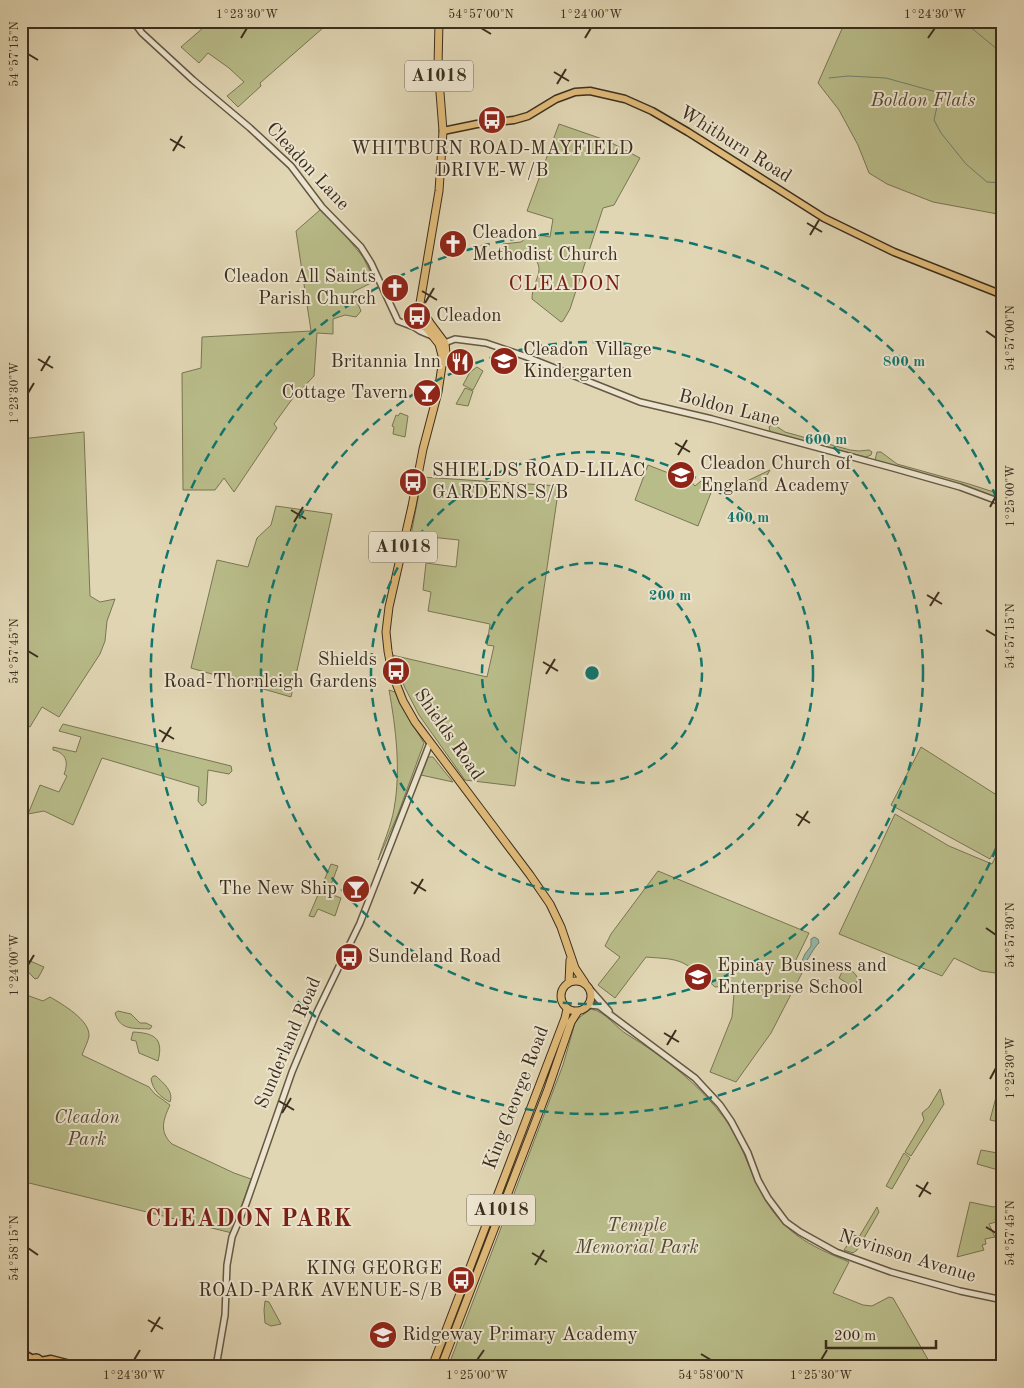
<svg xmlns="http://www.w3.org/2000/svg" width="1024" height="1388" viewBox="0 0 1024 1388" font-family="'Old Standard TT',serif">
  <rect width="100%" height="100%" fill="#e1d6b4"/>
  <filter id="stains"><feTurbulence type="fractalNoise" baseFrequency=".004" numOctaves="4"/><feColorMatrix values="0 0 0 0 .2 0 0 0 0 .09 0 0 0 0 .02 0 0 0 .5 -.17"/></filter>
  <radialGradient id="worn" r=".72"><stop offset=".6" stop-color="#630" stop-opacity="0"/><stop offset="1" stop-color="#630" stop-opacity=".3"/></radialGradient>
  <path fill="#b8bc89" stroke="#7a7554" d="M211 21H331L260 83 261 86 238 107 227 96 244 82 229 68 208 53 199 63 181 47Z
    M1003 21V215L933 202 887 184 869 173 858 145 839 110 818 83 845 22Z
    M559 124 608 141 640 158 614 205 603 208 570 309 563 321 561 322 532 299C532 279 549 270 530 254L527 256 501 249 503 244 521 242 532 233 533 236 537 237 539 235 550 237 553 219 527 211Z
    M320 210 339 228 363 257 375 281 353 292 361 311 356 317 345 315 333 319V334L317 333 314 376 293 398 274 424 277 428 234 492 224 478 215 490H183L182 373 201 368 202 337 311 331 296 231Z
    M477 367 483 371 473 390 463 385 470 372Z
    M465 388 473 391 468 406 456 404Z
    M400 413 408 416 405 437 393 434 394 427 392 426 396 415 398 416Z
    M773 424 785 432 850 450 859 451 869 450 872 452 871 455 866 457 770 432 769 427Z
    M84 432 90 596 100 602 115 599 107 621 105 641 100 654 59 717 42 707 30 727 21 722V439Z
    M877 452H881L897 464 969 484 1003 495V501L966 486 875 460Z
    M648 465 671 474 678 480H685L688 478 695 486 701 481 714 485 698 526 635 500Z
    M770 470 760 487 747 481Z
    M422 477 559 486 515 786 465 780 419 715 405 688 392 655 487 677 494 646 487 645 490 624 428 611 431 592 423 590 426 563 456 567 459 540 411 535Z
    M276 506 332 514 291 697 191 668 217 560 248 567 257 538 271 525Z
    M389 690 395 692 400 704 424 743 398 814 378 860C383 844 391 826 394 809 401 770 396 729 389 690Z
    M63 724 231 766 232 771 229 774 208 770 206 803 202 806 198 801 199 787 102 758 73 825 44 811 28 814 40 785 59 792 67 776 64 774C69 762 66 753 53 750V747L76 752 81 737 59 731Z
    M921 747 1003 799V832L990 859 891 805Z
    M428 757H433L453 782 421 775Z
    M895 814 949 846 992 864 1003 842V974L981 971 954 958 942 976 839 934Z
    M331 864 338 866 328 893 341 898 335 916 318 909 314 917 309 916Z
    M658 871 809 933 792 968 802 973 771 1033 736 1082 710 1072 732 1017 734 994 727 986 715 987 704 977H698C686 957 667 959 646 957L615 998 598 985 620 957 605 946 611 934Z
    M21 957 44 967 38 978 35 979 33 977 21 964Z
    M843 970C851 969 855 972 858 979L854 988 839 978Z
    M21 993 43 1001 50 997C62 1004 90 1020 89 1036 88 1042 84 1049 82 1055L149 1087 155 1094 170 1105C163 1120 159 1132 172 1144L234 1173 251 1179 232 1233 21 1181Z
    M591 1009C605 1011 616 1028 628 1035 663 1056 700 1085 725 1119 741 1141 748 1167 760 1190 781 1232 808 1245 849 1262L833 1293 863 1305 872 1306 889 1297 893 1298 930 1363V1367H448L563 1065 575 1023 580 1017Z
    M118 1011 131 1014 140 1023H146L152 1026 150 1029C135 1028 120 1031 115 1013Z
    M133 1032C154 1033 164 1038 158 1061L139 1053 136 1041 131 1040Z
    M153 1076H156C163 1083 174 1091 170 1102 160 1097 153 1090 151 1079Z
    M940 1089 944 1104 911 1156 905 1152 924 1120 922 1113 929 1107Z
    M996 1097 1003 1099V1109L999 1122 990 1120Z
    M981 1150 1003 1154 998 1170 977 1164Z
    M904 1153 910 1158 892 1189 886 1186Z
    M970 1202 993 1207 1003 1204V1217L995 1219 996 1222 989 1224 995 1237 985 1239 986 1244 982 1245 984 1250 957 1257Z
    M877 1207 879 1212 857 1250 853 1253 844 1250 854 1235 859 1237Z
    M265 1301 269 1302 281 1324 271 1326 265 1323 264 1310Z"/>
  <path fill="#94b9aa" stroke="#708172" d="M814 937 818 939 819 943C814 947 808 960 803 966L801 963 805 954 811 946V939Z"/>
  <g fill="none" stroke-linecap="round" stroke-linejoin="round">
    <path stroke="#708172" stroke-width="1" d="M963 21 1003 54
      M829 78 848 76 886 78 940 93 934 120 941 133 966 164 987 182 1003 183"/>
    <defs>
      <path id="minor" d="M133 21 142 33 193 80 250 128 291 166 322 207 361 247 371 263 398 321 414 327 427 324
        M414 327 420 331 432 336
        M442 344 455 339 486 343 527 357 640 402 712 419 893 468 960 487 1003 503
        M588 987 609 1011
        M589 1005 599 1006 612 1016 695 1078 720 1105 731 1121 748 1153 758 1180 768 1198 786 1222 800 1232 836 1252 891 1272 960 1291 1003 1300
        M33 1367V1366
        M216 1367 225 1315 227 1265 232 1237 246 1204 292 1072 317 1012 360 923 430 743"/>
      <path id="major" d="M443 131 477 124 514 120 528 116 556 99 575 92 590 91 625 99 652 111 688 132 824 218 894 252 1003 295
        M21 1352 33 1359
        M31.5 1362a4.5 4.5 0 1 1 9 0a4.5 4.5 0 1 1-9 0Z
        M40 1361 51 1359 82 1367"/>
      <path id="highway" d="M439 21 438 67 443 131 439 191 419 309 424 325 439 344 443 359 438 392 423 449 412 506 389 607 386 632 388 651 392 673 403 701 415 722 530 875 550 904 561 927 575 968 585 983
        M420 306 430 323 445 343 447 363
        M561 996a15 15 0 1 1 30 0a15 15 0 1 1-30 0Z
        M569 982 570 960
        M432 1367 565 1018 567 1009
        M441 1367 548 1089 571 1022 578 1011"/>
    </defs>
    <use href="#minor" stroke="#645844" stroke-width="8"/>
    <use href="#major" stroke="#3b2e1e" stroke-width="9"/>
    <use href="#highway" stroke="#3b2e1e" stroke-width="9"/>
    <use href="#minor" stroke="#ece4ce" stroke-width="5"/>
    <use href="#major" stroke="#e0bb7a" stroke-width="6"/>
    <use href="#highway" stroke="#e0bb7a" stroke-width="7"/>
  </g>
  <path fill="none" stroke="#3b2e1e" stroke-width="2" d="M481 28 491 34M241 38 247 28M585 38 591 28M928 38 935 28M28 54 38 60M554 72 569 81M557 84 566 69M170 139 185 148M173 151 182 136M807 223 822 232M810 235 819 220M422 291 437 300M425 303 434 288M986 331 996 338M38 359 53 368M41 371 50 356M28 393 34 383M675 443 690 452M678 455 687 440M990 507 996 496M291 510 306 519M294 522 303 507M927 595 942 604M930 606 939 592M986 630 996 636M28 651 38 657M543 662 558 671M546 674 555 659M159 730 174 739M162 742 171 727M796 814 810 823M798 826 808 811M411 882 426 891M414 894 423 879M986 928 996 935M28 965 34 955M664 1033 679 1042M667 1045 676 1030M990 1079 996 1068M279 1101 294 1110M282 1113 291 1098M916 1185 931 1194M919 1197 928 1182M986 1227 996 1233M28 1248 38 1255M532 1253 547 1262M535 1265 544 1250M148 1320 163 1329M151 1332 160 1317M701 1354 711 1360M134 1360 140 1350M477 1360 484 1350M821 1360 827 1350"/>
  <g fill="none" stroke="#0f766e" stroke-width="2.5" stroke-dasharray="9 6">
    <circle cx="592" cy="673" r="110"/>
    <circle cx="592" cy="673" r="221"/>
    <circle cx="592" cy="673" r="331"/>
    <path d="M1002 835A441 441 0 1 1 1002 511"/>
  </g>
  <defs>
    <symbol id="bus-disc" viewBox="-11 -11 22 22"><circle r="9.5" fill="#8f2418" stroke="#ece4ce"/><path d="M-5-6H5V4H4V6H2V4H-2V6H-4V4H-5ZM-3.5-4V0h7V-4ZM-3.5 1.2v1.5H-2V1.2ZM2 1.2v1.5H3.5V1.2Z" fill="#fff"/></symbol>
    <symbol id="church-disc" viewBox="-11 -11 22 22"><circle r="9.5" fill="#8f2418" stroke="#ece4ce"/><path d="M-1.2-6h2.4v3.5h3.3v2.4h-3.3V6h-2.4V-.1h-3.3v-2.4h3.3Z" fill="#fff"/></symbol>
    <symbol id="school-disc" viewBox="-11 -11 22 22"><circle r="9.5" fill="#8f2418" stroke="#ece4ce"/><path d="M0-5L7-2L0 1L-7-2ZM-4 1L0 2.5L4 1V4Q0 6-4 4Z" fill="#fff"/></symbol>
    <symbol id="restaurant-disc" viewBox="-11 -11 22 22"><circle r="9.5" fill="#8f2418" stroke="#ece4ce"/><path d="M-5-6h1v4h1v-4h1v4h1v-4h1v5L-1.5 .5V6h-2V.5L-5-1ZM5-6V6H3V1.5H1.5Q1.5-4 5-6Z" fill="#fff"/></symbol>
    <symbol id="bar-disc" viewBox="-11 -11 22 22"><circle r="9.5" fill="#8f2418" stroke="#ece4ce"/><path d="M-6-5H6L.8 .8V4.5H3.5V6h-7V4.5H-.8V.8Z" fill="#fff"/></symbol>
  </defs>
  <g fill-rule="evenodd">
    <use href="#bus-disc" x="476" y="104" width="32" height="32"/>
    <use href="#church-disc" x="437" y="228" width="32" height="32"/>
    <use href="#church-disc" x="379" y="272" width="32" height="32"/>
    <use href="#bus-disc" x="401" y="300" width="32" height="32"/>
    <use href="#school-disc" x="488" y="345" width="32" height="32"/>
    <use href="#restaurant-disc" x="444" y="346" width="32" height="32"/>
    <use href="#bar-disc" x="411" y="377" width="32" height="32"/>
    <use href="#school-disc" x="665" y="459" width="32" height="32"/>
    <use href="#bus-disc" x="397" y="466" width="32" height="32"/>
    <use href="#bus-disc" x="380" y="655" width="32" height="32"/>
    <use href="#bar-disc" x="340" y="873" width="32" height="32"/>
    <use href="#bus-disc" x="333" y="941" width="32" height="32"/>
    <use href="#school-disc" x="682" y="961" width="32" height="32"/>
    <use href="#bus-disc" x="445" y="1264" width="32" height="32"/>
    <use href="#school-disc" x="367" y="1319" width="32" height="32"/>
  </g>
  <g text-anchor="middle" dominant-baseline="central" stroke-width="4" stroke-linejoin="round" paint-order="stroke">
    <g fill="#ece4ce" stroke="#706553" stroke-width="1">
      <rect x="405" y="60.5" width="68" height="31" rx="4"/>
      <rect x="369" y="531.5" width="68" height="31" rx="4"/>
      <rect x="467" y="1194.5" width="68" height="31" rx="4"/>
    </g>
    <g font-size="18" font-weight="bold" fill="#3b2e1e">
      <text x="439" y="76">A1018</text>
      <text x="403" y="547">A1018</text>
      <text x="501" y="1210">A1018</text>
    </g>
    <g font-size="19" font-style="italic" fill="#544a33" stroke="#ece4ce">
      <text x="923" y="101">Boldon Flats</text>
      <text x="87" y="1118">Cleadon<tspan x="87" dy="22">Park</tspan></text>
      <text x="637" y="1226">Temple<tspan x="637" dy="22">Memorial Park</tspan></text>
    </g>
    <g font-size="19" fill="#3b2e1e" stroke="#ece4ce">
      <text transform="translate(735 145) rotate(32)">Whitburn Road</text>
      <text transform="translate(307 167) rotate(47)">Cleadon Lane</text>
      <text transform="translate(729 409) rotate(14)">Boldon Lane</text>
      <text transform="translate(448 735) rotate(55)">Shields Road</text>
      <text transform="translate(289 1043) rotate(-67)">Sunderland Road</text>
      <text transform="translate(517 1098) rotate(-69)">King George Road</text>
      <text transform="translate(907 1257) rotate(17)">Nevinson Avenue</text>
    </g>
    <g font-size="19" fill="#3b2e1e" stroke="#ece4ce" text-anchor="start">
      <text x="492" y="149" text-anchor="middle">WHITBURN ROAD-MAYFIELD<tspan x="492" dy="22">DRIVE-W/B</tspan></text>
      <text x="472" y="233">Cleadon<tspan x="472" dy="22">Methodist Church</tspan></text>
      <text x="376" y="277" text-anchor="end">Cleadon All Saints<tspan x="376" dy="22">Parish Church</tspan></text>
      <text x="436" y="316">Cleadon</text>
      <text x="523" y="350">Cleadon Village<tspan x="523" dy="22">Kindergarten</tspan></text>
      <text x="441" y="362" text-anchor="end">Britannia Inn</text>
      <text x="408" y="393" text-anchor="end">Cottage Tavern</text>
      <text x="700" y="464">Cleadon Church of<tspan x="700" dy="22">England Academy</tspan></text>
      <text x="432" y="471">SHIELDS ROAD-LILAC<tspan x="432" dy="22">GARDENS-S/B</tspan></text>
      <text x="377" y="660" text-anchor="end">Shields<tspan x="377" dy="22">Road-Thornleigh Gardens</tspan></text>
      <text x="337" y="889" text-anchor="end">The New Ship</text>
      <text x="368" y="957">Sundeland Road</text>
      <text x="717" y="966">Epinay Business and<tspan x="717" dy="22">Enterprise School</tspan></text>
      <text x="442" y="1269" text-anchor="end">KING GEORGE<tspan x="442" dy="22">ROAD-PARK AVENUE-S/B</tspan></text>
      <text x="402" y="1335">Ridgeway Primary Academy</text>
    </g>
    <g font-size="21" letter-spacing="1" fill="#7a1f14" stroke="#ece4ce">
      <text x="565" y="284">CLEADON</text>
    </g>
    <g font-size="24" font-weight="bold" letter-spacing="1" fill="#7a1f14" stroke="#ece4ce">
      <text x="249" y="1220">CLEADON PARK</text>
    </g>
  </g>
  <circle cx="592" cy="673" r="8" fill="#0f766e" stroke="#ece4ce" stroke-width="2.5"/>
  <g font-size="15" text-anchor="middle" font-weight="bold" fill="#0f766e" stroke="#ece4ce" stroke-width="4" stroke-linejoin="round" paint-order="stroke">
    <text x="904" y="366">800 m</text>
    <text x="826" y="444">600 m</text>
    <text x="748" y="522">400 m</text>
    <text x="670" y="600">200 m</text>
  </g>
  <rect width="1024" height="1388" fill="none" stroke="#e1d6b4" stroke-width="55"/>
  <path d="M826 1340v8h110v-8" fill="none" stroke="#3b2e1e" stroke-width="2.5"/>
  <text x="834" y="1340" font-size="15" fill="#3b2e1e" stroke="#ece4ce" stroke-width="4" paint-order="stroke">200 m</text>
  <rect x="28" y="28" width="968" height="1332" fill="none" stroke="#3b2e1e" stroke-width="2"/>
  <g font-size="12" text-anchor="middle" fill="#3b2e1e">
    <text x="247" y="18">1°23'30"W</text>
    <text x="481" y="18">54°57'00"N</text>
    <text x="591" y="18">1°24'00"W</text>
    <text x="935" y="18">1°24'30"W</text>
    <text transform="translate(14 54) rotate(-90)" y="4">54°57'15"N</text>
    <text transform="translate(1010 338) rotate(-90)" y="4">54°57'00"N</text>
    <text transform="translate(14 393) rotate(-90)" y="4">1°23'30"W</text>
    <text transform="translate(1010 496) rotate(-90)" y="4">1°25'00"W</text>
    <text transform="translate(1010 636) rotate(-90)" y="4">54°57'15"N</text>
    <text transform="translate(14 651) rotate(-90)" y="4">54°57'45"N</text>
    <text transform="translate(1010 935) rotate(-90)" y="4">54°57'30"N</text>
    <text transform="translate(14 965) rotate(-90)" y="4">1°24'00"W</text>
    <text transform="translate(1010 1068) rotate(-90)" y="4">1°25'30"W</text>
    <text transform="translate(1010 1233) rotate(-90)" y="4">54°57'45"N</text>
    <text transform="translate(14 1248) rotate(-90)" y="4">54°58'15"N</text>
    <text x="134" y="1379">1°24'30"W</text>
    <text x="477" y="1379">1°25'00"W</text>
    <text x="711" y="1379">54°58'00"N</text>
    <text x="821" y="1379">1°25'30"W</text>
  </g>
  <rect width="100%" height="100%" filter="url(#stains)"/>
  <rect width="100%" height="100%" fill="url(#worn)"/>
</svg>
